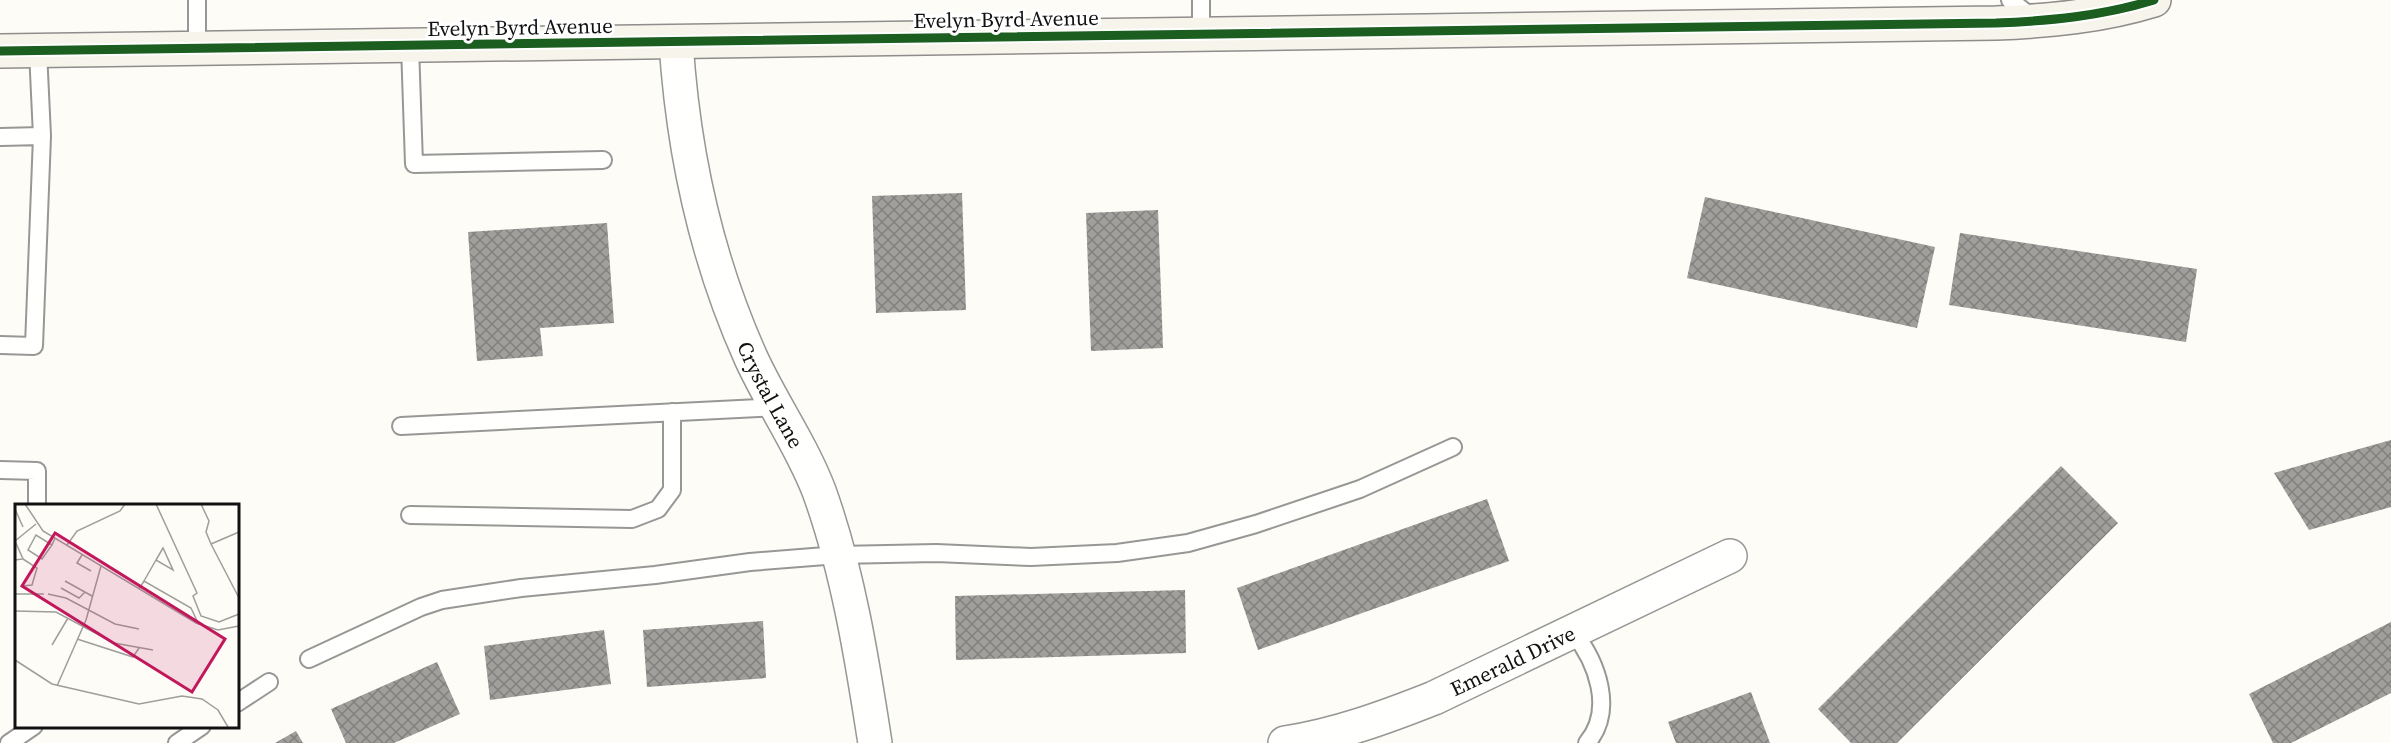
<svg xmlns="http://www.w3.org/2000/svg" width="2391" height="743" viewBox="0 0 2391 743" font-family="'Source Serif 4',serif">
  <defs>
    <pattern id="building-cross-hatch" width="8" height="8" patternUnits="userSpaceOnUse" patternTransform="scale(1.5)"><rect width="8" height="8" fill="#a19f9c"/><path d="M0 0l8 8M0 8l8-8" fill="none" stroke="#82807e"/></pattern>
  </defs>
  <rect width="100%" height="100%" fill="#fdfcf7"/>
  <path fill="url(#building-cross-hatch)" d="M962 193 966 310 876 313 872 196Z
    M1705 197 1935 247 1917 328 1687 278Z
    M1158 210 1163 348 1091 351 1086 213Z
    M607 223 614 323 540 328 543 356 477 361 468 232Z
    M1960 233 2197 269 2186 342 1949 305Z
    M2391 440V507L2309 530 2274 473Z
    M2061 466 2118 523 1897 743H1851L1818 709Z
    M1487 499 1509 561 1258 650 1237 588Z
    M1185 590 1186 653 956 660 955 596Z
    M763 621 766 678 647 687 643 630Z
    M2391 622V693L2291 743H2273L2249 694Z
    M604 630 611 684 490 700 484 646Z
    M437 662 460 714 394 743H346L331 709Z
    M1751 692 1770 743H1676L1668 722Z
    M296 731 303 743H275Z"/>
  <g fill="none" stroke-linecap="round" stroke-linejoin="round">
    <defs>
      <path id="lane" d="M1201 0V34
        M2010 0 2034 19
        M410 46 414 164 603 160
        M197 49V0
        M0 137 42 136
        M0 345 34 346 42 136 38 51
        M401 426 777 407
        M0 470 37 471V506
        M410 515 632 519 658 509 672 490V412
        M1573 632C1597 662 1615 710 1587 743
        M309 659 421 607 442 600 521 588 655 575 750 562 838 555 936 553 1031 557 1117 553 1188 543 1256 524 1360 489 1453 447
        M237 703 269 682
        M9 743 34 726
        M177 743 202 726"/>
      <g id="street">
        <path id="s1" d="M676 42C683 152 706 258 751 358 772 404 801 444 819 491 848 571 862 659 875 743"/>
        <path id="s2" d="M1285 743C1337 735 1386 717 1434 698L1730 556"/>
      </g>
      <path id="secondary" d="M0 51 1996 23C2049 21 2102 16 2154 0"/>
    </defs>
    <use href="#lane" stroke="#979795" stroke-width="20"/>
    <use href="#street" stroke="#979795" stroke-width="36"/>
    <use href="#secondary" stroke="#8e8d8b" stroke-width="36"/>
    <use href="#lane" stroke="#fffffe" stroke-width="16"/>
    <use href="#street" stroke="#fffffe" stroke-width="33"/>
    <use href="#secondary" stroke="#f6f4eb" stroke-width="33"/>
    <defs>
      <path id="cycleway" d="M0 51 1996 23C2049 21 2102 16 2154 0"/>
    </defs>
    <use href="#cycleway" stroke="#fff" stroke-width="13"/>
    <use href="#cycleway" stroke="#1b5e20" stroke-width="9"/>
  </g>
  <g text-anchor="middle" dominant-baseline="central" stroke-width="6" stroke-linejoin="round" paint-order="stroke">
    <g font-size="21" fill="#111" stroke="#fff">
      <text transform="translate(1006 19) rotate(-1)">Evelyn Byrd Avenue</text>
      <text transform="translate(520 27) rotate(-1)">Evelyn Byrd Avenue</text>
      <text stroke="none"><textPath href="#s1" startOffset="368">Crystal Lane</textPath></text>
      <text stroke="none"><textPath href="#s2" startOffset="243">Emerald Drive</textPath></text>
    </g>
  </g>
  <g transform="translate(15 504)">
    <rect width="224" height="224" fill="#fdfcf7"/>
    <path fill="none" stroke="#9f9e9b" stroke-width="1.5" d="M10 0 28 27 181 119 203 126 224 122M141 0 182 89 178 92 186 112 204 118 224 110M186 0 194 17 191 28 196 40 224 94M0 5 8 23M0 37 8 55 0 56M0 37 21 20M196 40 224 28M37 41 21 31 13 46 27 55 37 41 40 34M52 41 62 27 105 7 110 0M67 51 62 59 76 67M50 77 77 92M129 77 141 56 158 66 148 44 141 56M7 82 17 81 22 64 8 55M46 84 64 94 70 88M124 85 129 77 176 104 184 121M0 90H29M33 90 51 94 100 120 124 125M0 107 41 108 99 139 138 146M62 135 118 153 124 144M37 141 53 114M0 156 37 180 124 200 167 192 187 195 203 206 213 223M42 182 71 116 86 62"/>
    <path fill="#c2185b" fill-opacity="0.15" stroke="#c2185b" stroke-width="3" d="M40 29 210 135 177 188 7 82Z"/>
    <rect width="224" height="224" fill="none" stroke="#111" stroke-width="3"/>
  </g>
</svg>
